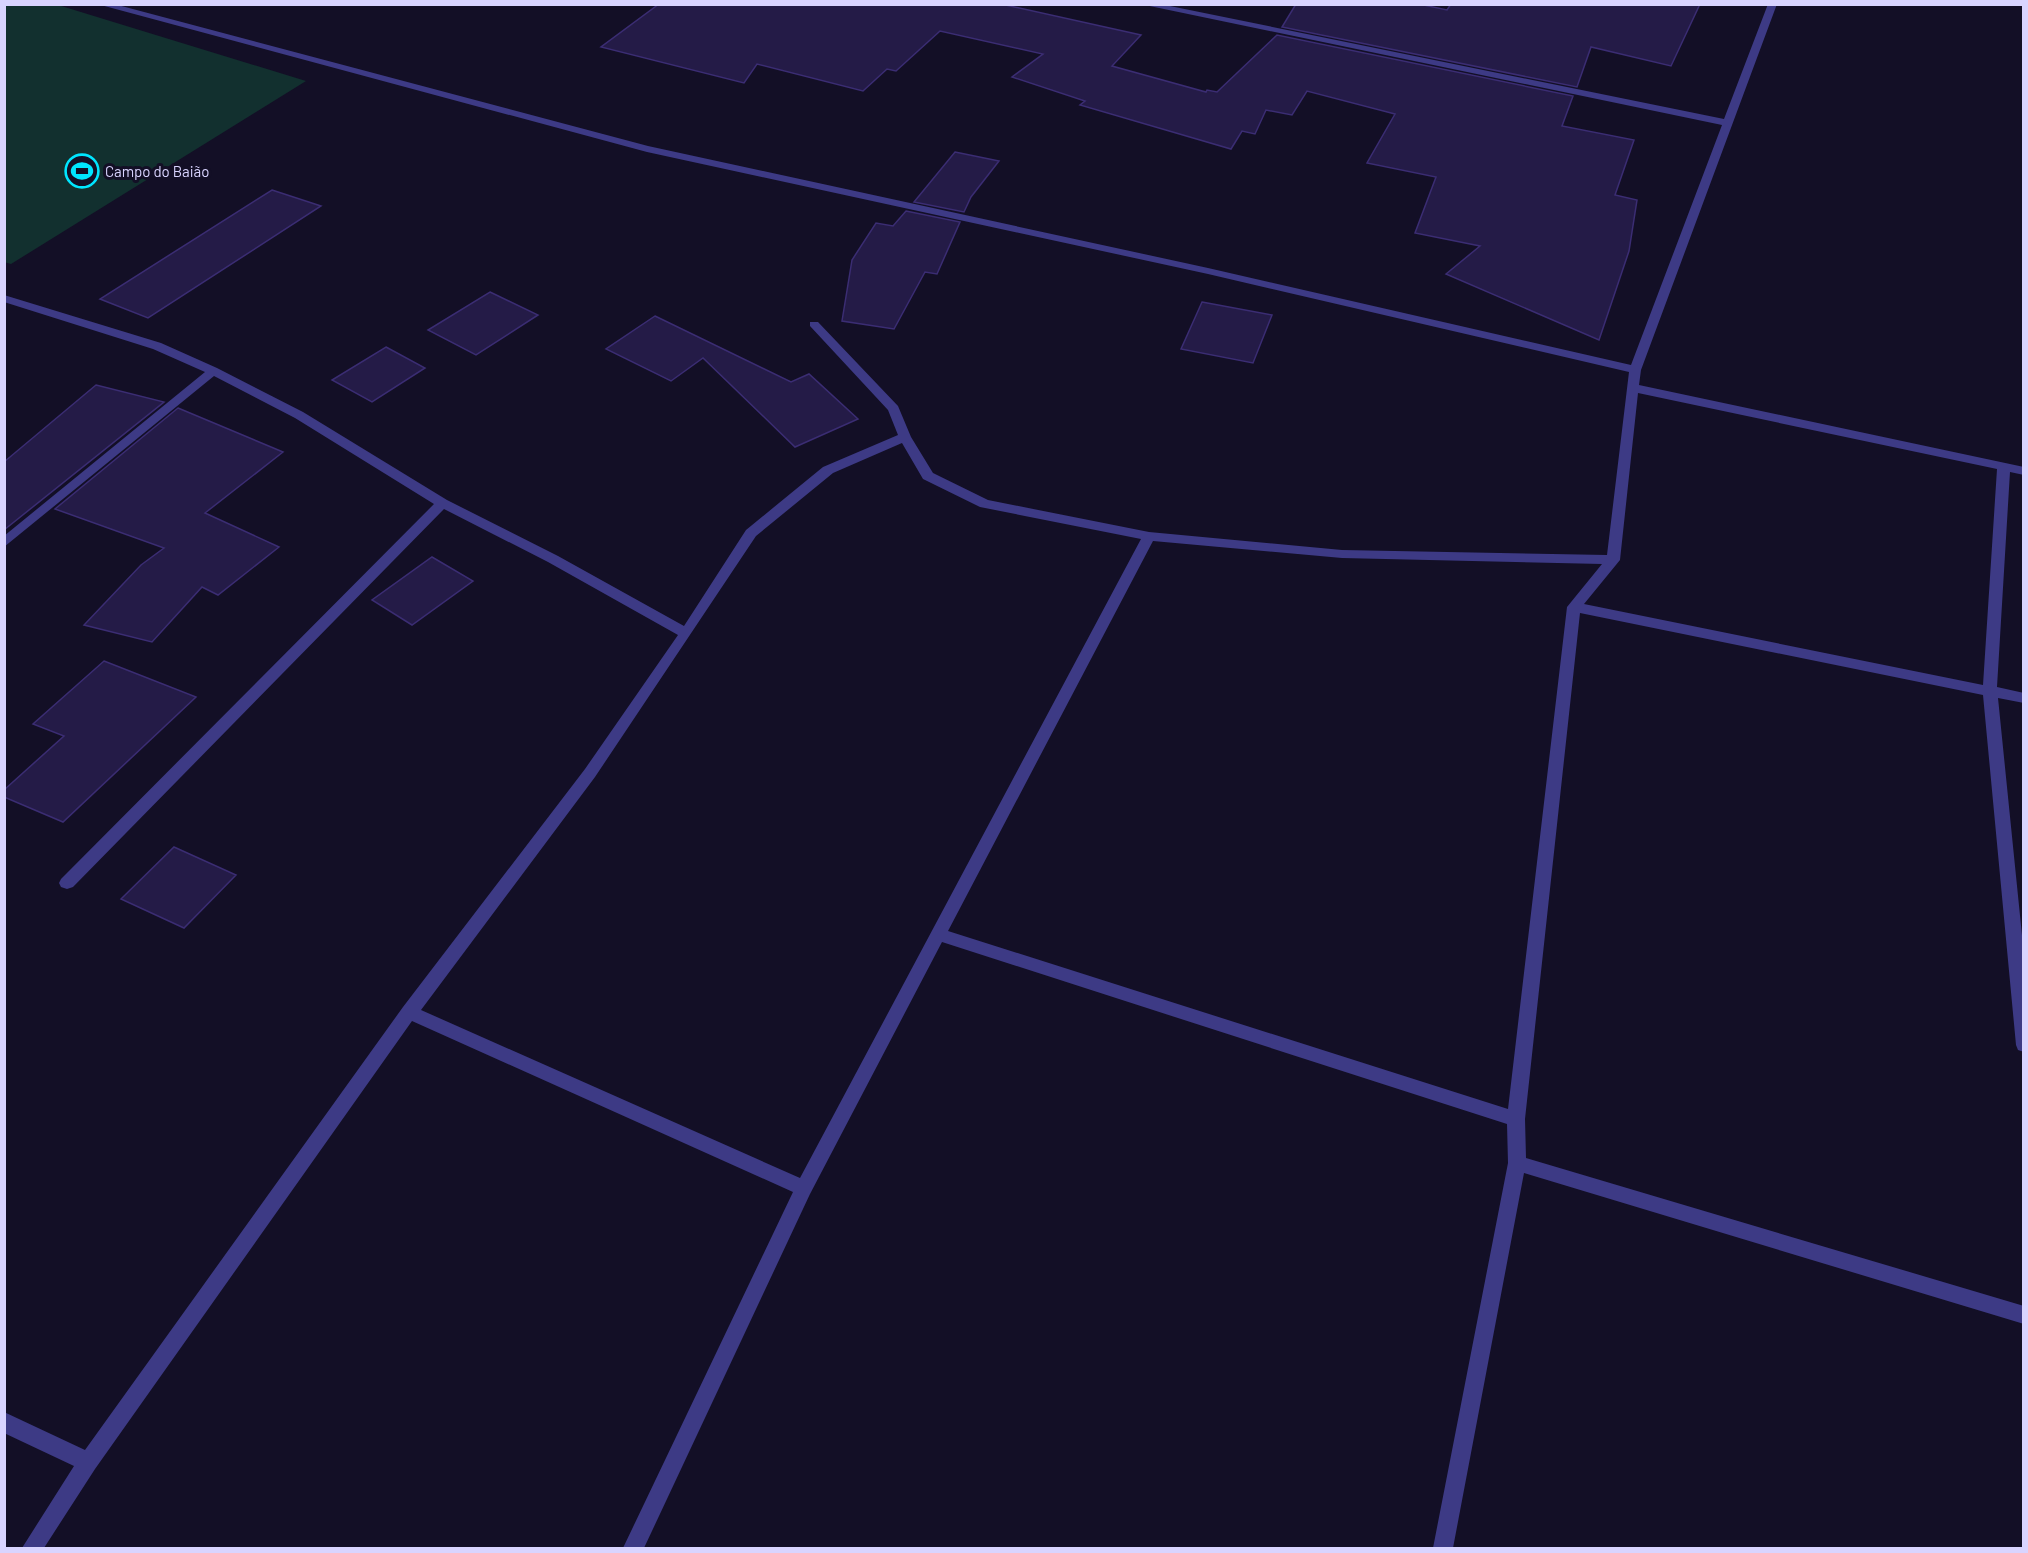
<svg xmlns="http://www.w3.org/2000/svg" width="2028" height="1553" viewBox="0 0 2028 1553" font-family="Barlow,sans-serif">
  <rect width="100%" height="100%" fill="#130f26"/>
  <path fill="#12302f" d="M4 5H58L306 81 11 264 4 262Z"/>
  <path fill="#241b47" stroke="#3b2d73" stroke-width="1.5" d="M659 4H1001L1141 35 1112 66 1206 92 1207 90 1217 92 1277 35 1573 96 1562 126 1634 140 1615 195 1637 200 1629 251 1599 340 1446 274 1480 246 1415 233 1436 177 1367 163 1395 114 1307 91 1292 115 1266 110 1255 134 1242 131 1231 149 1080 105 1085 101 1012 77 1043 54 940 31 896 71 887 69 863 91 757 64 744 83 601 47Z
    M1296 4H1419L1447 10 1451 4H1700L1671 66 1591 47 1577 87 1282 27Z
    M955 152 999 161 971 197 964 212 914 202Z
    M272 190 321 206 148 318 100 299Z
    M906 211 960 222 937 274 925 272 894 329 842 321 852 260 876 223 893 226Z
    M490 292 538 315 476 355 428 330Z
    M1202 302 1272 315 1253 363 1181 349Z
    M655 316 791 382 809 374 858 419 795 447 703 358 671 381 606 349Z
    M386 347 425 368 372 402 332 380Z
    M96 385 164 402 4 530V462Z
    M178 408 283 452 205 513 279 547 218 595 202 587 152 642 84 625 141 565 164 548 55 509Z
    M432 557 473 581 412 625 372 600Z
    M104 661 196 697 63 822 4 797V790L64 736 33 724Z
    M174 847 236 875 184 928 121 899Z"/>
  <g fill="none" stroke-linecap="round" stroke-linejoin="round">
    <path fill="#3d3a85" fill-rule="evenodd" d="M97 4H114L648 146 1208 268 1631 365 1722 125 1140 4H1160L1724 119 1768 4H1777L1641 370 1639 385 2024 467V475L2010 472 1997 687 2024 693V703L1998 698 2024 955V1052L2018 1050 2016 1045 1983 695 1580 613 1525 1119 1526 1158 2024 1306V1324L1524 1173 1453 1548H1433L1508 1163 1507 1124 942 942 810 1194 644 1548H623L793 1192 412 1021 95 1469 44 1548H22L74 1466 4 1433V1412L85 1450 403 1007 585 769 678 635 548 562 444 509 73 887 67 889 61 887 59 883 61 879 434 504 295 418 214 376 4 547V536L205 372 153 349 4 302V295L161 343 217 368 303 412 447 500 558 556 684 626 746 530 823 467 898 435 888 410 810 326V322H818L898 406 911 437 933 473 988 500 1149 532 1342 550 1607 555 1629 372 1208 274 647 152ZM1638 393 1997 469 1983 685 1584 604 1620 560ZM902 443 923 479 980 507 1141 539 800 1178 421 1010 595 777 756 536 833 473ZM1153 541 1342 558 1602 564 1567 607 1508 1109 948 931Z"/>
  </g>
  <defs>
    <symbol id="stadium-ring" viewBox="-11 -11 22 22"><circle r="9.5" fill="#130f26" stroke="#00e5ff" stroke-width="1.5"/><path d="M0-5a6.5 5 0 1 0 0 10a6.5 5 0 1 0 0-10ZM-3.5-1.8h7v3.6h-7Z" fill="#00e5ff"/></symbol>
  </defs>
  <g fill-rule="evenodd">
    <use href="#stadium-ring" x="63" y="152" width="38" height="38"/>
  </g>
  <g text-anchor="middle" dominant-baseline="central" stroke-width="6" stroke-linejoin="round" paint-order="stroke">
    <g font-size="15" fill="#d9d4ff" stroke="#130f26" text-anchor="start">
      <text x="105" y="171">Campo do Baião</text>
    </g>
  </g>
  <rect width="2028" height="1553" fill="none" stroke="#d9d4ff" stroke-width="12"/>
</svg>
